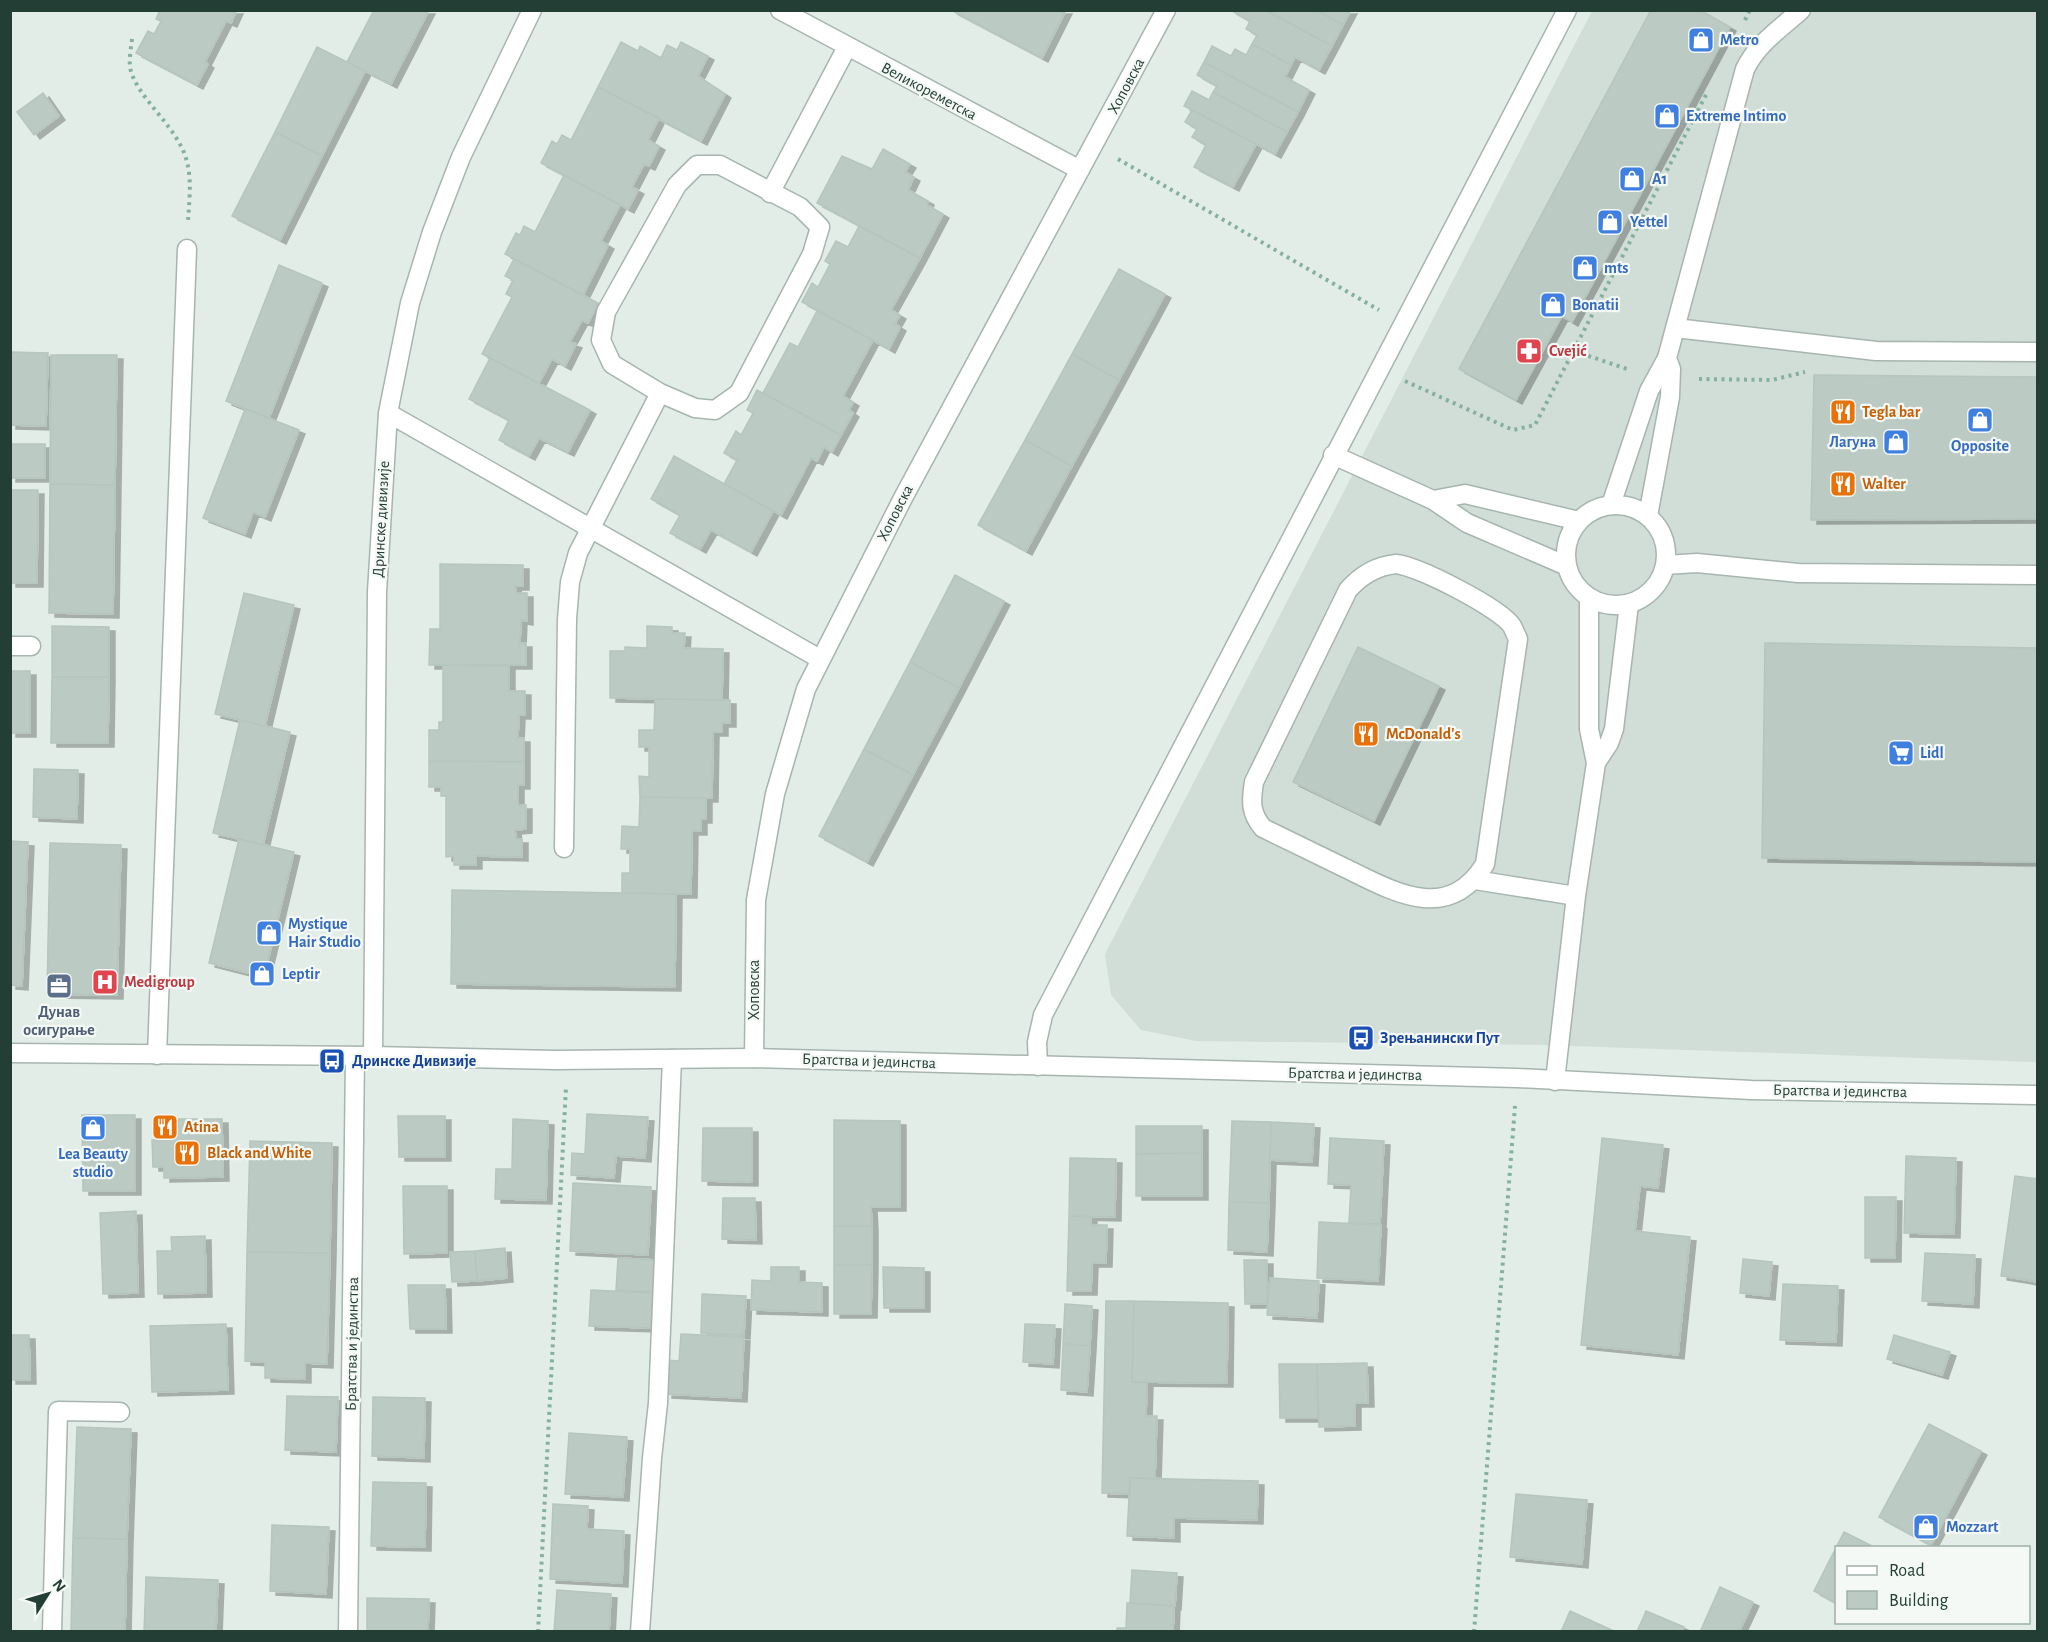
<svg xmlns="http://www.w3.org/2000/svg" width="2048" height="1642" viewBox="0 0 2048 1642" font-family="'Alegreya Sans',sans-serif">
  <defs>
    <filter id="shadow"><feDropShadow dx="6" dy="4" stdDeviation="0" flood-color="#0004"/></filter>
  </defs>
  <rect width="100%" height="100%" fill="#e3ede8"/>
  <path fill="#d1ddd7" d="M1592 11H2037V1062L1543 1045 1196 1041 1141 1030 1111 995 1105 954Z"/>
  <path fill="#bbcac3" stroke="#b5c6be" stroke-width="1.5" filter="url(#shadow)" d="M160 10H237L231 23 226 21 205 62 208 64 197 85 136 53 148 31 154 34 161 21 156 19Z
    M374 10H429L391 84 347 62Z
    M951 10H1066L1042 58Z
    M1265 10H1316L1343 25 1332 46Z
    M1265 10 1332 46 1319 70 1295 57 1291 65 1252 44 1257 35 1246 29 1250 21 1232 11Z
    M1316 10H1351L1343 25Z
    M1651 10H1700L1730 27 1572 322 1562 316 1516 400 1459 369Z
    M621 42 638 51 640 46 661 58 667 45 677 50 681 42 708 56 698 76 725 94 701 141 598 87Z
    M1252 44 1291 65 1285 77 1309 90 1298 112 1204 62 1212 46 1231 56 1235 49 1246 55Z
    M317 47 365 71 322 156 275 132Z
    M1204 62 1298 112 1287 132 1213 92 1217 86 1197 75Z
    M598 87 659 118 648 140 659 146 649 166 644 164 632 187 638 190 628 209 541 163 552 141 557 144 562 135 571 140Z
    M1192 91 1209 100 1213 92 1287 132 1275 154 1184 106Z
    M43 93 59 116 34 135 17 112Z
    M1192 110 1256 144 1233 187 1194 167 1206 145 1192 137 1197 129 1185 122Z
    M275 132 322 156 280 240 232 216Z
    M883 149 910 164 905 172 914 177 908 190 928 201 927 205 943 214 920 258 817 203 842 156 872 169Z
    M564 175 620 205 601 241 608 245 583 295 505 254 516 233 520 235 524 226 535 232Z
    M859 226 920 258 891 310 900 315 895 324 900 327 889 349 802 302 812 283 818 287 830 264 825 261 836 241 848 247Z
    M514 259 598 303 588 323 582 320 570 342 576 344 565 366 552 359 539 383 482 354 512 297 506 294 513 280 505 276Z
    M279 265 322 283 269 418 226 401Z
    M1119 269 1165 294 1119 380 1072 354Z
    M817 311 873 340 843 396 853 402 849 410 853 413 841 435 763 393 790 343 798 347Z
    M10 352 48 353 46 426 10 425Z
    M1072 354 1119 380 1072 466 1025 440Z
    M51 355H117L115 485 50 484Z
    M490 358 590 410 568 452 539 438 529 456 499 440 509 420 469 399Z
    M1814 375 2038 377V519L1811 520Z
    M757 390 841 435 832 452 824 447 817 461 811 458 781 515 724 484 737 460 724 453 736 431 741 435 753 413 747 410Z
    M245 409 299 430 265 517 253 512 245 534 203 518Z
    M1025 440 1072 466 1026 551 978 525Z
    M10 444H45V478H10Z
    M674 456 773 511 751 552 711 530 700 549 670 533 680 515 651 499Z
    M50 484 115 485 113 614 49 613Z
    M10 490H38L37 583H10Z
    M440 564 523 565V586H515L516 593H527V621L521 620 520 643H526V665H429L430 629H440Z
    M955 575 1004 601 959 688 910 662Z
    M244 593 294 605 265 726 215 714Z
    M52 626 109 627V677H52Z
    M647 626 672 627V633H685L684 648 723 649 722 700 610 698V651H625V647L647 648Z
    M1765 643 2038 648V862L1762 858Z
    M1358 647 1439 686 1374 821 1293 782Z
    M910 662 959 688 913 775 864 749Z
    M443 665 509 666V691H525V715H519L518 738H524V762L429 761V730H439V722H443Z
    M10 671H30V733H10Z
    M52 677H109L108 743H51Z
    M655 699 730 700V723H722V732H713L712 798 640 797 639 776 649 777V747H639V730H654Z
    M240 720 290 732 263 845 213 833Z
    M864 749 913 775 867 862 819 836Z
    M429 761 524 762V785H518V805H526V829L515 830 516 839H522V857L476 856V865H454V856L446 857V796H441V787H429Z
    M34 769 78 770 77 819 33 817Z
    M640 797 706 798V819H701V831H692L691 894 622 893V873H630V849H621L622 826 639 827Z
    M239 839 294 852 264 977 209 963Z
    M10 841 28 842 22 986 10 985Z
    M50 843 121 845 117 995 47 994Z
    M452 890 676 894 675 987 451 984Z
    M587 1114 648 1117 645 1158 616 1156 614 1178 571 1175 572 1153 585 1154Z
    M82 1115H135V1191H83Z
    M398 1116H445V1157H399Z
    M164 1119H222L223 1177 164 1178V1167H153L152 1140H164Z
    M513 1119 548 1121 546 1200 495 1199 496 1169H512Z
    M834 1120 900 1121V1207H871L872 1226H834Z
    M1232 1121 1271 1122 1269 1203 1229 1202Z
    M1271 1122 1314 1124 1312 1162 1270 1160Z
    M1136 1126H1202V1153L1136 1154Z
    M703 1128H752V1182L702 1181Z
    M1330 1138 1384 1141 1380 1224 1349 1223 1351 1185 1328 1184Z
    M1602 1138 1663 1145 1658 1188 1640 1186 1635 1231 1690 1237 1678 1355 1581 1345Z
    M250 1141 332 1143 330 1253 247 1252Z
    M1202 1153V1196H1136V1154Z
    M1906 1156 1956 1158 1954 1234 1904 1233Z
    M1070 1158 1116 1159 1115 1217 1069 1216Z
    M2015 1176 2038 1179V1282L2001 1276Z
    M573 1183 651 1187 648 1255 570 1251Z
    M403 1186H447V1253L404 1254Z
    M1865 1197H1896L1895 1258H1865Z
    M723 1198H755L756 1240 722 1239Z
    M1229 1202 1269 1203 1267 1252 1228 1250Z
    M136 1211 138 1293 103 1294 100 1213Z
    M1069 1216 1091 1217V1225H1107L1106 1263H1092L1091 1291H1067Z
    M1319 1222 1381 1225 1378 1281 1317 1278Z
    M834 1226H872V1265H834Z
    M205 1236 206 1293 158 1294 157 1251H172L171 1237Z
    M505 1248 507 1278 477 1281 475 1251Z
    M475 1251 477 1281 452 1282 450 1252Z
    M247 1252 330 1253 327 1364 305 1363V1379L265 1378V1362L245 1361Z
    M1925 1253 1975 1255 1973 1304 1922 1301Z
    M618 1258 655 1260 653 1292 616 1290Z
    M1743 1259 1772 1262 1769 1296 1740 1293Z
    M1244 1260H1267V1304H1245Z
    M834 1265H872L871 1314H834Z
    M771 1267H799V1282L822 1283V1312L751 1310 752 1280 771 1281Z
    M883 1267 924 1268V1308H884Z
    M1270 1278 1319 1281 1317 1318 1267 1315Z
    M1783 1284 1838 1286 1836 1342 1780 1340Z
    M408 1285H445L446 1329H410Z
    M591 1290 653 1293 651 1328 589 1326Z
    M702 1294 746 1296 744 1335 701 1333Z
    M1106 1301H1134L1132 1382H1147L1146 1416H1157L1155 1479 1130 1478V1494L1102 1493Z
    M1134 1301 1228 1303 1227 1383 1132 1382Z
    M1065 1304 1092 1306 1090 1346 1063 1344Z
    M226 1324 228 1390 152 1392 150 1326Z
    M1025 1324 1055 1325 1053 1364 1023 1362Z
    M681 1334 744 1337 741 1398 666 1394 667 1360 679 1361Z
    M10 1335H29L30 1380H10Z
    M1894 1335 1950 1352 1942 1375 1887 1359Z
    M1063 1344 1090 1346 1087 1392 1061 1390Z
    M1367 1363 1368 1403H1355V1426L1319 1427 1317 1364Z
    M1279 1364H1317L1318 1418H1280Z
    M287 1396 338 1397 336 1452 285 1450Z
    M373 1397 425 1398 424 1458 372 1456Z
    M1929 1424 1981 1451 1931 1545 1879 1517Z
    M77 1427 131 1429 127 1539 73 1538Z
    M569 1433 627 1437 623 1497 565 1494Z
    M1130 1478 1258 1481 1257 1520 1174 1518V1538L1127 1536Z
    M373 1482 426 1483 425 1547 371 1546Z
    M1516 1494 1587 1500 1582 1564 1510 1557Z
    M553 1504 588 1506 587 1529 624 1531 622 1583 550 1579Z
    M272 1525 329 1527 326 1594 270 1591Z
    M1844 1532 1876 1548H1836V1603L1814 1591Z
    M73 1538 127 1539 125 1632H71Z
    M1132 1570 1177 1573 1175 1606 1130 1603Z
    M146 1577 218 1580 216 1632H144Z
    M1720 1587 1753 1602 1739 1632H1700Z
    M557 1590 611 1594 609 1632H554Z
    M367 1598 429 1599 428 1632H367Z
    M1127 1603 1174 1606 1173 1632H1117V1628H1126Z
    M1570 1611 1616 1632H1561Z
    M1646 1611 1684 1627 1682 1632H1637Z"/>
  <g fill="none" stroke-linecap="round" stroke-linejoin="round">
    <defs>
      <path id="service" d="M697 165H720L800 207 820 227 812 254 739 393 715 410 695 408 660 393 612 364 601 340 606 312 677 185Z
        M770 193 847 47
        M1675 328 1876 351 2038 352
        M1333 455 1433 500 1467 523 1567 566
        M1433 500 1465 494 1579 521
        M1566 555a50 50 0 1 1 100 0a50 50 0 1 1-100 0Z
        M1611 505 1649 391 1667 358 1745 69C1758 43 1780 29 1801 10
        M1648 516 1670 397 1671 369 1667 358
        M1396 564C1418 566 1500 608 1512 626 1514 630 1516 635 1518 639L1485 864C1448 924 1394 892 1345 868 1318 855 1290 841 1263 828 1250 813 1251 801 1254 782L1348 590C1361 575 1376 566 1396 564Z
        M1665 565 1697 563 1798 573 2038 575
        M1589 598V729L1596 763
        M564 848 567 619 570 582 578 553 660 393
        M1475 880 1576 896
        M157 1055 187 249
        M1555 1081 1576 896 1596 763 1609 743 1614 729 1629 604
        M52 1632 58 1411 120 1412
        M640 1632 652 1458 658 1403 672 1059"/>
      <path id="minor" d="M780 10 1080 170
        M388 413 820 659
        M10 646H31
        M373 1056 377 592 388 413 410 303 432 232 461 157 532 10
        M754 1058 756 900 775 794 806 689 903 498 1166 10
        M1038 1066 1037 1042 1043 1015 1567 10
        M348 1632 355 1056"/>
      <path id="tertiary" d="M10 1053 373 1056 556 1060 754 1058 1517 1078 1751 1090 2038 1095"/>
    </defs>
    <use href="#service" stroke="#a6b5af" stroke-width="21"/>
    <use href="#minor" stroke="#a6b5af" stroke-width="21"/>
    <use href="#tertiary" stroke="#a6b5af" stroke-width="21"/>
    <path stroke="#84b09f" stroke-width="4" stroke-dasharray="3 4.5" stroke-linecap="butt" d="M1745 20 1750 10
      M132 39C131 48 129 58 130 67 135 97 179 127 187 162 192 181 189 203 188 222
      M1118 159 1379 310
      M1574 351 1630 370
      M1699 379 1772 380 1805 372
      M1405 381 1513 430 1535 425 1708 91
      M538 1632 566 1087
      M1474 1632 1515 1106"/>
    <use href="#service" stroke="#fff" stroke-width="18"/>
    <use href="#minor" stroke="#fff" stroke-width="18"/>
    <use href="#tertiary" stroke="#fff" stroke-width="18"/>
  </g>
  <defs>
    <symbol id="shop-square" viewBox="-11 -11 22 22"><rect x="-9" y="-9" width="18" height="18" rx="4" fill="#3f7fe0" stroke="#f4f9f6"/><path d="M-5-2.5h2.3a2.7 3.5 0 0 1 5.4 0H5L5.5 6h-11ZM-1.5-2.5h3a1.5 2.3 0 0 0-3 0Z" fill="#fff"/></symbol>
    <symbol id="pharmacy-square" viewBox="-11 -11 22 22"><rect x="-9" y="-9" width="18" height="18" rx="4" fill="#e0444e" stroke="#f4f9f6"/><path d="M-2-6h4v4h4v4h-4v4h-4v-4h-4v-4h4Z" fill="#fff"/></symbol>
    <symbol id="restaurant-square" viewBox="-11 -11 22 22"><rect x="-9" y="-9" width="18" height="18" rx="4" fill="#e8710a" stroke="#f4f9f6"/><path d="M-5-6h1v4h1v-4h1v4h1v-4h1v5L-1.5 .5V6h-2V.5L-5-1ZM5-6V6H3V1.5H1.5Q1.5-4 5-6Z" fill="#fff"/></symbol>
    <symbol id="supermarket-square" viewBox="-11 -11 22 22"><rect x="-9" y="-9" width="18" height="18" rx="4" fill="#3f7fe0" stroke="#f4f9f6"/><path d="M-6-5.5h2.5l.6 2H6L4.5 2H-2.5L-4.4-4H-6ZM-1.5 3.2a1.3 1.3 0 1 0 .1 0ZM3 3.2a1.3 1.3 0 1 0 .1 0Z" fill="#fff"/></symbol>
    <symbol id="hospital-square" viewBox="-11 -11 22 22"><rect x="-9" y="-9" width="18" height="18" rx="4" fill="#e0444e" stroke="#f4f9f6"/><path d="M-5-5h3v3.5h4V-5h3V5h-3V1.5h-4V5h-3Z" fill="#fff"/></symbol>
    <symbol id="office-square" viewBox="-11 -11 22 22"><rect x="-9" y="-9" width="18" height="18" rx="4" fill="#5c6f8a" stroke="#f4f9f6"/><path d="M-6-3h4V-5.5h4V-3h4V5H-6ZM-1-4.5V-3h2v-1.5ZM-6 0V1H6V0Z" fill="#fff"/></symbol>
    <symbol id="bus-square" viewBox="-11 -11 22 22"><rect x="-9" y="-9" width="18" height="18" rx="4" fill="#1a4fb4" stroke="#f4f9f6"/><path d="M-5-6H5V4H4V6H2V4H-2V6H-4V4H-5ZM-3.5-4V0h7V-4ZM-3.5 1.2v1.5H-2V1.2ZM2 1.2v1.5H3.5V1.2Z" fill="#fff"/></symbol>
  </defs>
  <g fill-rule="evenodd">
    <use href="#shop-square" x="1686" y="25" width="30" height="30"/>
    <use href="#shop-square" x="1652" y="101" width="30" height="30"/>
    <use href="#shop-square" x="1617" y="164" width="30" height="30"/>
    <use href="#shop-square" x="1595" y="207" width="30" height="30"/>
    <use href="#shop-square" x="1570" y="253" width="30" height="30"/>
    <use href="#shop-square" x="1538" y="290" width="30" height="30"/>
    <use href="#pharmacy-square" x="1514" y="336" width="30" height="30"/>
    <use href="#restaurant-square" x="1828" y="397" width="30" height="30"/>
    <use href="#shop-square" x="1965" y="405" width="30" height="30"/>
    <use href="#shop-square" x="1881" y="427" width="30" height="30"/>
    <use href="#restaurant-square" x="1828" y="469" width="30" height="30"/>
    <use href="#restaurant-square" x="1351" y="719" width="30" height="30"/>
    <use href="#supermarket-square" x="1886" y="738" width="30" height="30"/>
    <use href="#shop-square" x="254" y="918" width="30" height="30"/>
    <use href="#shop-square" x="247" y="959" width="30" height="30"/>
    <use href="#hospital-square" x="90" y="967" width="30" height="30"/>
    <use href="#office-square" x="44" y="971" width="30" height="30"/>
    <use href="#bus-square" x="1346" y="1023" width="30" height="30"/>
    <use href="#bus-square" x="317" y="1046" width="30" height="30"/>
    <use href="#restaurant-square" x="150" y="1112" width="30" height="30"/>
    <use href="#shop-square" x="78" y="1113" width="30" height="30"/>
    <use href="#restaurant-square" x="172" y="1138" width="30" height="30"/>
    <use href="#shop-square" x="1911" y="1512" width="30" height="30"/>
  </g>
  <g text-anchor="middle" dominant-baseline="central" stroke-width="4.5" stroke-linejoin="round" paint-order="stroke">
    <g font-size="16" font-weight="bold" fill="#366cbe" stroke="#f4f9f6" text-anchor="start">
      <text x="1720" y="40">Metro</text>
      <text x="1686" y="116">Extreme Intimo</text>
      <text x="1652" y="179">A1</text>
      <text x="1630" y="222">Yettel</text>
      <text x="1604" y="268">mts</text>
      <text x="1572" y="305">Bonatii</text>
      <text x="1876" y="442" text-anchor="end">Лагуна</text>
      <text x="1980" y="446" text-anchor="middle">Opposite</text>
      <text x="1920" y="753">Lidl</text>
      <text x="288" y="924">Mystique<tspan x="288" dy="18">Hair Studio</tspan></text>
      <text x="282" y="974">Leptir</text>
      <text x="93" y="1154" text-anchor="middle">Lea Beauty<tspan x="93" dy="18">studio</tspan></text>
      <text x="1946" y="1527">Mozzart</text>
    </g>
    <g font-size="16" fill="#233e35" stroke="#f4f9f6">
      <text transform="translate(1126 86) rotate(-62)">Хоповска</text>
      <text transform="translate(929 91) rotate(28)">Великореметска</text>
      <text transform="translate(895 513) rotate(-63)">Хоповска</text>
      <text transform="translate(381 519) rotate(-87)">Дринске дивизије</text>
      <text transform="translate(754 990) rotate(-90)">Хоповска</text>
      <text transform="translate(869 1061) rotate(2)">Братства и јединства</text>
      <text transform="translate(1355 1074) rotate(1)">Братства и јединства</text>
      <text transform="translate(1840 1091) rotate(1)">Братства и јединства</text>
      <text transform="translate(352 1344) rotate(-89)">Братства и јединства</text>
    </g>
    <g font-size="16" font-weight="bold" fill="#be3a42" stroke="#f4f9f6" text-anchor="start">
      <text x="1549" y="351">Cvejić</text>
      <text x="124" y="982">Medigroup</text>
    </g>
    <g font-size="16" font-weight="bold" fill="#c56008" stroke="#f4f9f6" text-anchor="start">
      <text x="1862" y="412">Tegla bar</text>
      <text x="1862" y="484">Walter</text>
      <text x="1386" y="734">McDonald's</text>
      <text x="184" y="1127">Atina</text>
      <text x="207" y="1153">Black and White</text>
    </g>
    <g font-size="16" font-weight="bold" fill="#4e5e75" stroke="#f4f9f6">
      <text x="59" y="1012">Дунав<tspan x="59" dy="18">осигурање</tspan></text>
    </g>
    <g font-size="16" font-weight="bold" fill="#164399" stroke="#f4f9f6" text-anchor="start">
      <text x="1380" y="1038">Зрењанински Пут</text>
      <text x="352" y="1061">Дринске Дивизије</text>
    </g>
  </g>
  <rect width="2048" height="1642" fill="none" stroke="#233e35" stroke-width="24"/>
  <rect x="1835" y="1546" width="195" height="78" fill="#f4f9f6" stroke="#a0aea9" stroke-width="1.5"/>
  <rect x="1847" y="1566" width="30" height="9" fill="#ffffff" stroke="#a0aea9" stroke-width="1.5"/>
  <text x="1889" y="1576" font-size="18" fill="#233e35">Road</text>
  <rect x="1847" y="1591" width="30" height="18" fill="#bbcac3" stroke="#a0aea9" stroke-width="1.5"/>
  <text x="1889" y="1606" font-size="18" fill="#233e35">Building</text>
  <g transform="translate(48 1594) rotate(53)" stroke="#f4f9f6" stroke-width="4.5" paint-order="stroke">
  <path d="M0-4.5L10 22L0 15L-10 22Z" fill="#233e35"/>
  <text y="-9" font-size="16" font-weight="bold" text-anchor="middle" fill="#233e35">N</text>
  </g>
</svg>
